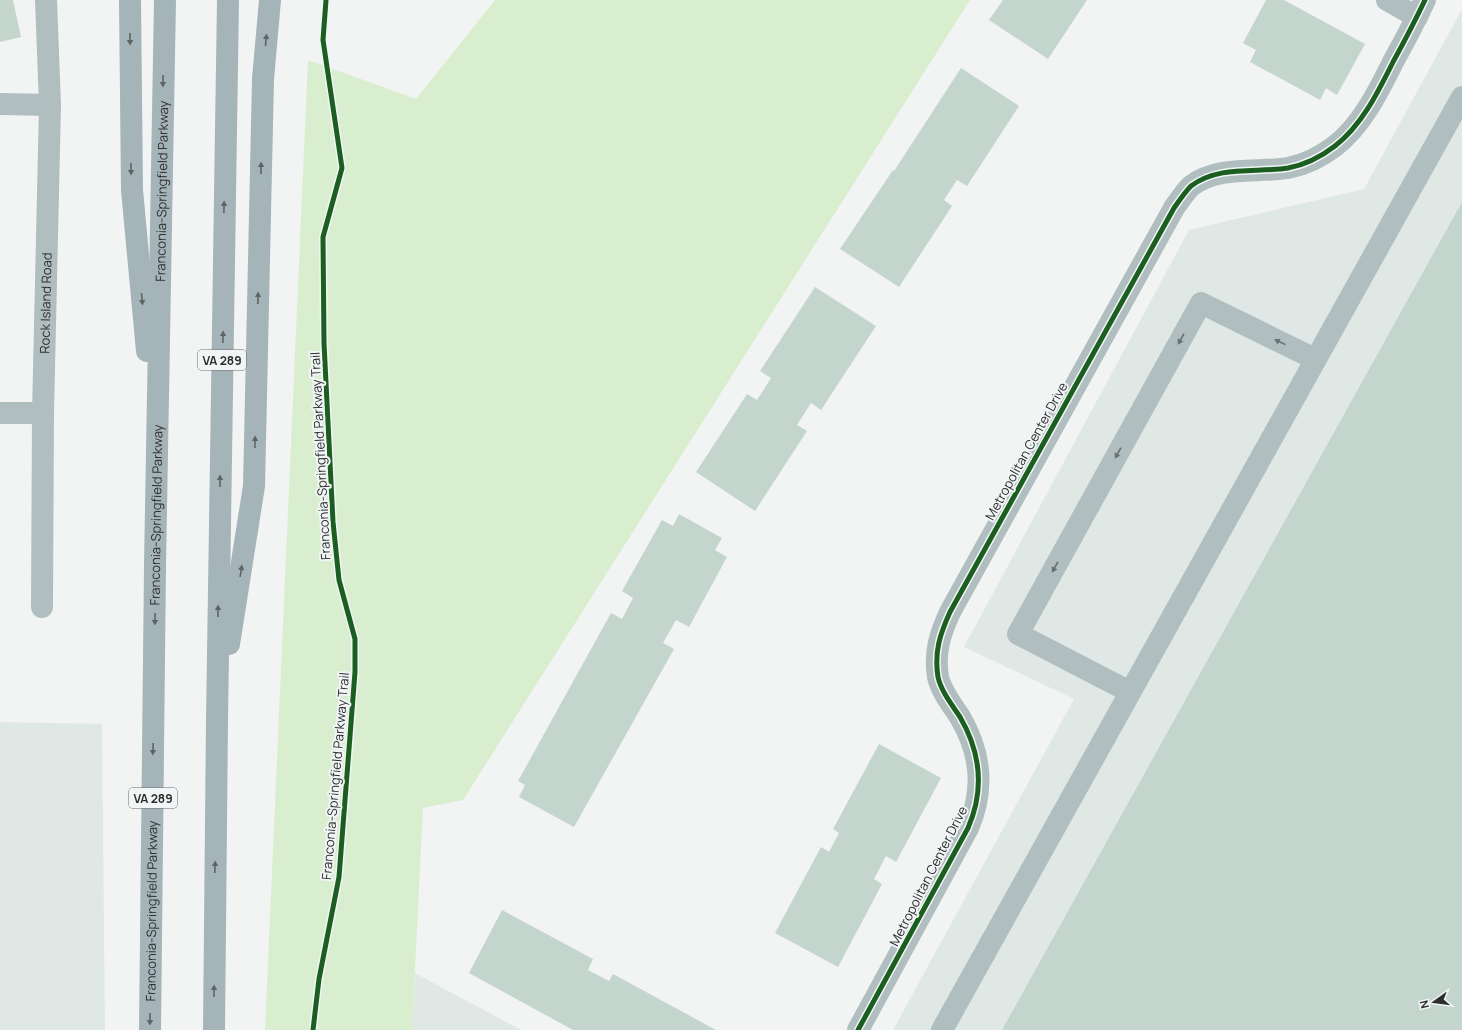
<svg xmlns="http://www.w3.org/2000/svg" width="1462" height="1030" viewBox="0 0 1462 1030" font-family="Manrope,sans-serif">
  <rect width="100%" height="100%" fill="#f2f4f4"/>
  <path fill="#e0e8e6" d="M1462 9V1030H893L1074 699 964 647 1189 230 1364 189Z
    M0 722 102 724 105 1030H0Z
    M415 973 521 1030H412Z"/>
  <path fill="#d9edcf" d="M495 0H970L463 800 423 808 412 1030H265L308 60 416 99Z"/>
  <path fill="#c4d5cd" d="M0 0H13L21 37 0 42Z
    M1003 0H1087L1048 59 989 20Z
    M1266 0H1284L1365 44 1337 95 1326 88 1320 100 1250 62 1256 50 1243 43Z
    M961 68 1019 106 967 186 957 180 944 200 952 206 899 287 840 249 893 170 894 171Z
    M1462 202V1030H1002Z
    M815 287 876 326 821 410 811 403 797 425 807 431 755 511 696 472 747 394 757 400 771 378 760 371Z
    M679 514 722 538 715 550 727 557 689 627 676 620 663 643 674 649 574 827 519 797 525 785 518 781 611 613 622 619 633 598 622 591 662 520 673 526Z
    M879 744 941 778 896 862 886 856 874 879 882 884 838 967 775 933 821 847 829 852 839 833 833 829Z
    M502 910 593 959 588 970 609 981 613 974 716 1030H573L469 973Z"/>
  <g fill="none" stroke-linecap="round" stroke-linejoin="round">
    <g stroke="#b1bec0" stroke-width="22">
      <path d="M1387 0 1417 17"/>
      <path d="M0 104 50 105"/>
      <path d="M0 413H43"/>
      <path id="s1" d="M42 607 43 413 50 105 46 0"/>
      <path d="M1130 692 1018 634 1201 303 1315 359"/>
      <path d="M858 1030 968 828C985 789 981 753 960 717 952 705 941 691 938 677 934 652 940 634 950 612L1174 208C1179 201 1185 192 1191 186 1219 165 1256 173 1288 168 1304 165 1322 156 1335 146 1362 125 1378 92 1393 62 1404 42 1415 21 1425 0"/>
      <path d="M942 1030 1462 97"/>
    </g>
    <g stroke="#a5b4b8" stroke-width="22">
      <path d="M130 0 132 190 147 351"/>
      <path d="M229 644 254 486 263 79 270 0"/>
      <path id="s2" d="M150 1030 155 566 165 0"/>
      <path d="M214 1030 217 720 228 0"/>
    </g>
    <defs>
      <path id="cycleway" d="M313 1030 319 979 339 877 355 672V639L339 580 333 522 324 343 323 237 342 168 323 40 326 0
        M858 1030 968 828C985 789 981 753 960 717 952 705 941 691 938 677 934 652 940 634 950 612L1174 208C1179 201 1185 192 1191 186 1219 165 1256 173 1288 168 1304 165 1322 156 1335 146 1362 125 1378 92 1393 62 1404 42 1415 21 1425 0"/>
    </defs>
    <use href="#cycleway" stroke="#f1f5f5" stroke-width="8"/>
    <use href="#cycleway" stroke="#1b5e20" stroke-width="5"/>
  </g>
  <defs><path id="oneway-solid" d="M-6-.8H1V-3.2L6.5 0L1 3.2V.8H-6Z"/></defs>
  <g fill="#5d6465">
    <use href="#oneway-solid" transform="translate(130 39) rotate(89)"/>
    <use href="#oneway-solid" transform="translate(266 40) rotate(-85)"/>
    <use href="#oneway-solid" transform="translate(163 81) rotate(91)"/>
    <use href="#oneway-solid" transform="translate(261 168) rotate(-89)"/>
    <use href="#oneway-solid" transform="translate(131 169) rotate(89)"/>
    <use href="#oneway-solid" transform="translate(224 207) rotate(-89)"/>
    <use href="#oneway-solid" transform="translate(258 298) rotate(-89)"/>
    <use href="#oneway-solid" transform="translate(142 299) rotate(85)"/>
    <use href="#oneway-solid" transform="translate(223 337) rotate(-89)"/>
    <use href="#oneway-solid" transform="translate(255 442) rotate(-89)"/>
    <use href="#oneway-solid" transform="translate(220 481) rotate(-89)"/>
    <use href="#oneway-solid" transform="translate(241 571) rotate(-81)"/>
    <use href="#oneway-solid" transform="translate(218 611) rotate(-89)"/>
    <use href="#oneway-solid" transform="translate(155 619) rotate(91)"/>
    <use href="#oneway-solid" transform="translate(153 749) rotate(91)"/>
    <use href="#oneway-solid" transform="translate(215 867) rotate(-89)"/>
    <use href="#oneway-solid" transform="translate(214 991) rotate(-89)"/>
    <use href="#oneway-solid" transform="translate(150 1019) rotate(91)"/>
  </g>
  <g fill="#686f70">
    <use href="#oneway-solid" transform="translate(1181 339) rotate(119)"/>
    <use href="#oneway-solid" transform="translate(1280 342) rotate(-154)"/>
    <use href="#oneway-solid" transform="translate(1118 453) rotate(119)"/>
    <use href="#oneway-solid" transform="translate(1055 567) rotate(119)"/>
  </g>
  <g text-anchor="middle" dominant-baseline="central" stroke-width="4" stroke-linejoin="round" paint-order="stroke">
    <g fill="#f1f5f5" stroke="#686a6a" stroke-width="1">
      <rect x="198" y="350" width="48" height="20" rx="3"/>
      <rect x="129" y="788" width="48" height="20" rx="3"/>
    </g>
    <g font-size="12" font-weight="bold" fill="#2d2e2e">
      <text x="222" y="360">VA 289</text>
      <text x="153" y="798">VA 289</text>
    </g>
    <g font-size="13" fill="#2d2e2e" stroke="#f1f5f5">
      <text stroke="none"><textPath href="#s2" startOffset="839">Franconia-Springfield Parkway</textPath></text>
      <text stroke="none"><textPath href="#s1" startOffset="304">Rock Island Road</textPath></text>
      <text transform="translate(1026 451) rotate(-61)">Metropolitan Center Drive</text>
      <text transform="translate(320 456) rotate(-93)">Franconia-Springfield Parkway Trail</text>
      <text stroke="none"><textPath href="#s2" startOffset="515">Franconia-Springfield Parkway</textPath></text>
      <text transform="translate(335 776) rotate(-85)">Franconia-Springfield Parkway Trail</text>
      <text transform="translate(928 876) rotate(-63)">Metropolitan Center Drive</text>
      <text stroke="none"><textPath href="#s2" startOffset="119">Franconia-Springfield Parkway</textPath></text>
    </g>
  </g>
  <g transform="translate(1434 1002) rotate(256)" stroke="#f1f5f5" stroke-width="3" paint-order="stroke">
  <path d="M0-3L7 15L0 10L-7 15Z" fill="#2d2e2e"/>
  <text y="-6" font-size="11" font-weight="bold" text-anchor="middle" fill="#2d2e2e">N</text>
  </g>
</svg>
